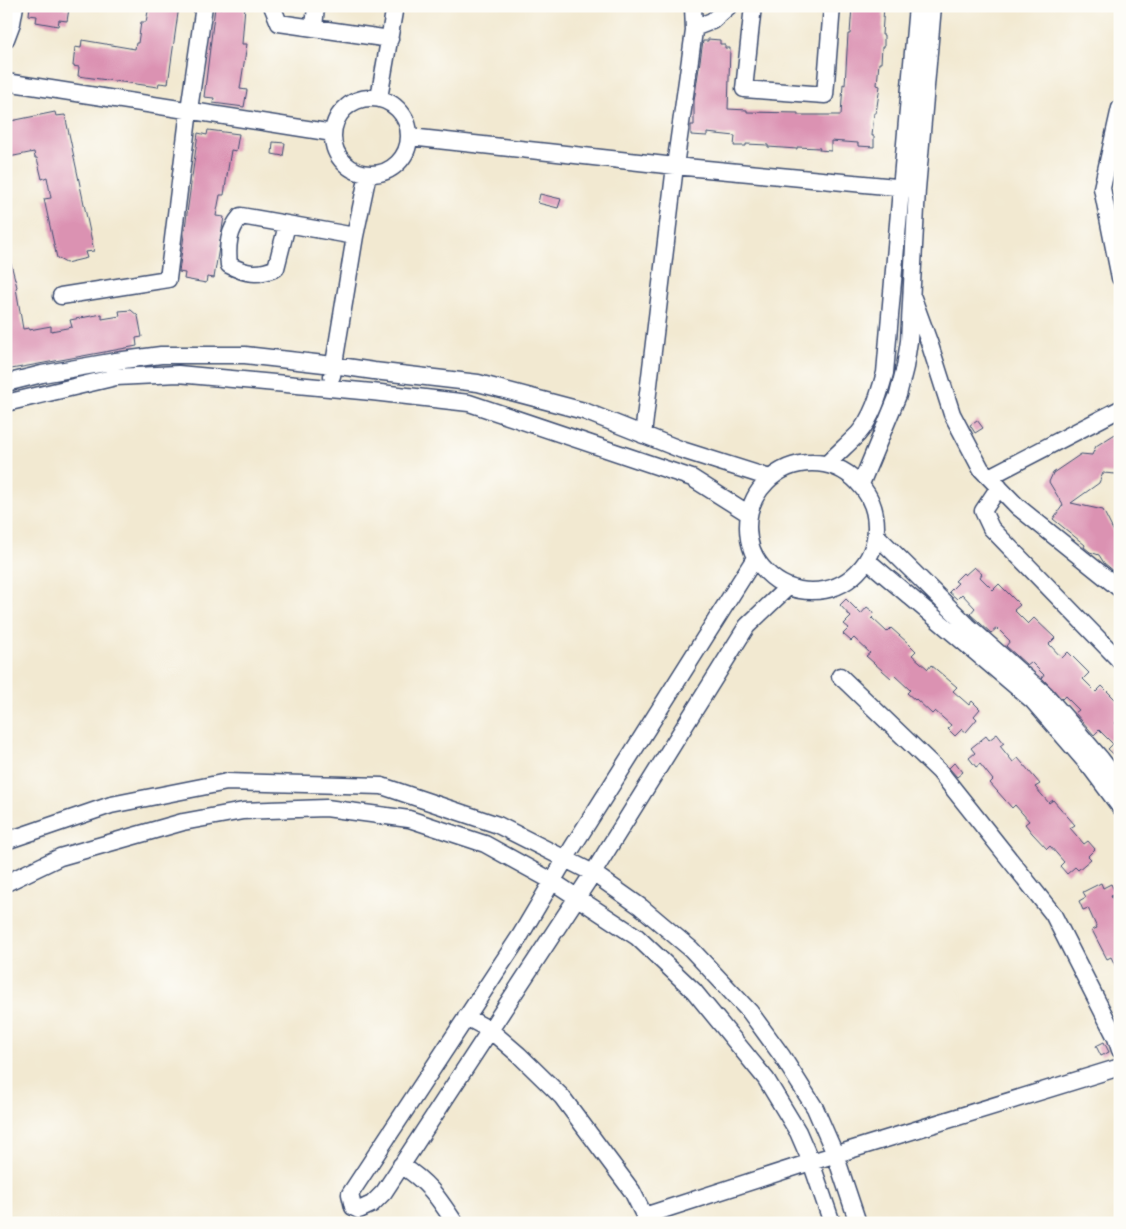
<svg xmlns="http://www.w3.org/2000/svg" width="1126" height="1229" viewBox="0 0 1126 1229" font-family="'Gochi Hand',sans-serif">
  <rect width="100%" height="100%" fill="#fdfcf7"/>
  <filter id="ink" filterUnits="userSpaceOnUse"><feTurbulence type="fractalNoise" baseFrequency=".02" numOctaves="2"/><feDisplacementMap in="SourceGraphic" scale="10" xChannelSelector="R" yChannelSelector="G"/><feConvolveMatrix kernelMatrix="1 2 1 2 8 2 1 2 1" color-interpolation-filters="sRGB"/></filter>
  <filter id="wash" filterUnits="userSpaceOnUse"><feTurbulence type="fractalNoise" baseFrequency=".0096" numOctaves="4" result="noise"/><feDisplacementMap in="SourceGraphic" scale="20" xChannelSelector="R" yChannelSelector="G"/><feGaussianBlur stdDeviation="1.12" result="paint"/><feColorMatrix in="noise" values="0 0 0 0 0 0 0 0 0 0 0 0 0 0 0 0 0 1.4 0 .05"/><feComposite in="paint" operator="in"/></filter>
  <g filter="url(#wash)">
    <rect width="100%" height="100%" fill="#f2e9d1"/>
    <g id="blocks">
      <path fill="#db92b2" d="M30 6H64V8L69 9 67 21 59 20 58 26 36 22 37 16 29 15Z
        M149 6H179L168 84 159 83 158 87 78 76 79 67 73 66 75 47 81 48 82 40 135 49 136 43H138L141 22H146Z
        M221 6H245L242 44H247L240 89 247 90 244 107 213 103 214 98 204 97 215 7 221 8Z
        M852 6H884L882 35H884V47H882L881 63H879L877 85 880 86 876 113H874L872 136H874V147L858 146V143L831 141V151L819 150 820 148 797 147V149L768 147V145L746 144V146H734L735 136 707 133V136L691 135V125H694V101L703 41H708V39L720 40V44H725V48H730L728 109 747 110V112L798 113V115H841L843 84 845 85 848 34H850Z
        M55 112 56 116 65 115 94 251 85 252 87 258 66 263 57 258 44 199 51 198 47 177 42 179 37 158H35L34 152 9 157 8 153H6V122Z
        M208 130 239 134 236 151 231 150 224 195H220L216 216 224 217 214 278 207 277 206 283 184 279 185 273 179 272 198 133 207 135Z
        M273 142 285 143 283 156 272 154Z
        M540 194 561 199 558 208 538 203Z
        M11 264 17 287 16 288 23 329 29 328V330L51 326V331L72 327 70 320 102 314V319L120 316 119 311 131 310 138 316 142 337 136 338 137 346 6 370V265Z
        M977 420 983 428 975 433 970 425Z
        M1120 431V471L1116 474 1103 473 1099 483 1071 503 1103 510 1120 544V576L1104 563 1099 555 1090 552 1084 547 1085 545 1053 519 1063 505 1049 482 1053 473 1081 454 1092 455 1096 446Z
        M974 567 982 574 980 577 993 590 999 584 1020 605 1014 610 1028 624 1034 618 1055 638 1049 644 1062 658 1068 652 1089 673 1083 679 1096 692 1102 686 1120 704V718L1115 723 1120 728V760L1108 749 1113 744 1099 730 1094 735 1075 713 1079 710 1065 696 1062 699 1042 678 1044 675 1031 662 1027 665 1006 646 1010 641 997 628 991 633 970 614 975 608 962 594 957 599 949 592 958 583 955 581 963 573 965 575Z
        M846 599 861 614 867 607 876 614 872 618 887 632 891 628 908 643 916 651 912 655 928 669 931 665 957 687 953 691 969 705 972 701 980 709 974 716 977 719 966 732 962 729 955 736 948 729 951 725 935 711 932 714 916 699 915 700 907 693 910 690 894 675 891 678 866 656 870 653 854 638 851 641 843 634 849 628 844 624 851 617 840 605Z
        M997 734 1004 743 1000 746 1013 762 1018 758 1040 784 1035 787 1049 803 1053 800 1068 817 1075 825 1070 828 1084 844 1088 841 1095 849 1088 856 1091 859 1078 870 1075 867 1067 874 1060 866 1064 862 1050 846 1047 849 1032 833 1025 824 1029 821 1015 805 1012 808 990 783 993 780 980 764 976 767 969 758 975 753 971 748 986 736 989 740Z
        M955 762 963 772 957 777 949 768Z
        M1101 883 1103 888 1111 884 1116 894 1111 896 1120 913V975L1111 957 1107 959 1092 930 1097 928 1088 908 1083 910 1079 901 1086 897 1083 892Z
        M1104 1042 1109 1052 1101 1056 1096 1046Z"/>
    </g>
  </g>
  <g filter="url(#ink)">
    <use href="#blocks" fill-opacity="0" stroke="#3b4b6f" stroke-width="1"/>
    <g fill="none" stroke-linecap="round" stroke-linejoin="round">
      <defs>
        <path id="minor" d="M272 6 279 23 390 39
          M753 6 744 89 825 95 832 6
          M314 28 316 6
          M694 28 712 21 729 6
          M6 39 12 23 15 6
          M6 82 333 133
          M333 136a38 38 0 1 1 76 0a38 38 0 1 1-76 0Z
          M379 98 395 6
          M1120 108 1102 188 1120 278
          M410 137 675 166 917 189
          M287 225 276 268C258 276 246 274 229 265 227 246 228 231 241 216L355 236
          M61 296 168 279 189 110 204 6
          M913 298 929 342 952 414 981 469 1018 507 1120 589
          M332 376 355 236 368 174
          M6 383 42 374 116 361 161 355H245L333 365 374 371 478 383 584 411 682 450 770 478
          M6 403 116 377 178 374 372 392 469 403 692 478 749 514
          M643 435 675 166 694 31 693 6
          M748 527a64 64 0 1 1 128 0a64 64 0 1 1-128 0Z
          M827 464C837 454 848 444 858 434 873 417 879 394 885 373L917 6
          M989 477 1120 409
          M861 484 898 395 905 367 909 341 917 189 933 6
          M999 487 983 511 991 528 1120 661
          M877 536 968 626 1045 694 1101 759 1120 784
          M755 558 572 848 520 936 350 1194 353 1207 359 1210 372 1204 384 1192 593 873 747 626 788 587
          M868 561 1033 701 1091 768 1120 807
          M840 676 940 772 1053 914 1116 1038 1120 1050
          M6 841 111 805 227 782 382 786 498 825 593 873 641 907 691 949 750 1012 782 1056 815 1108 835 1154 858 1223
          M6 883 60 857 183 822 243 811 326 808 409 819 485 844 552 881 637 937 694 991 766 1079 798 1132 811 1162 832 1223
          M466 1017 490 1030 519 1055 562 1097 632 1191 648 1223
          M401 1165C429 1183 437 1196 455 1223
          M644 1216 811 1162 1120 1067"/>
      </defs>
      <use href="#minor" stroke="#3b4b6f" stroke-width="19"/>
      <use href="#minor" stroke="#fff" stroke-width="16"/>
    </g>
  </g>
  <rect width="1126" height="1229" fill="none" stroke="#fdfcf7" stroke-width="25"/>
</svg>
